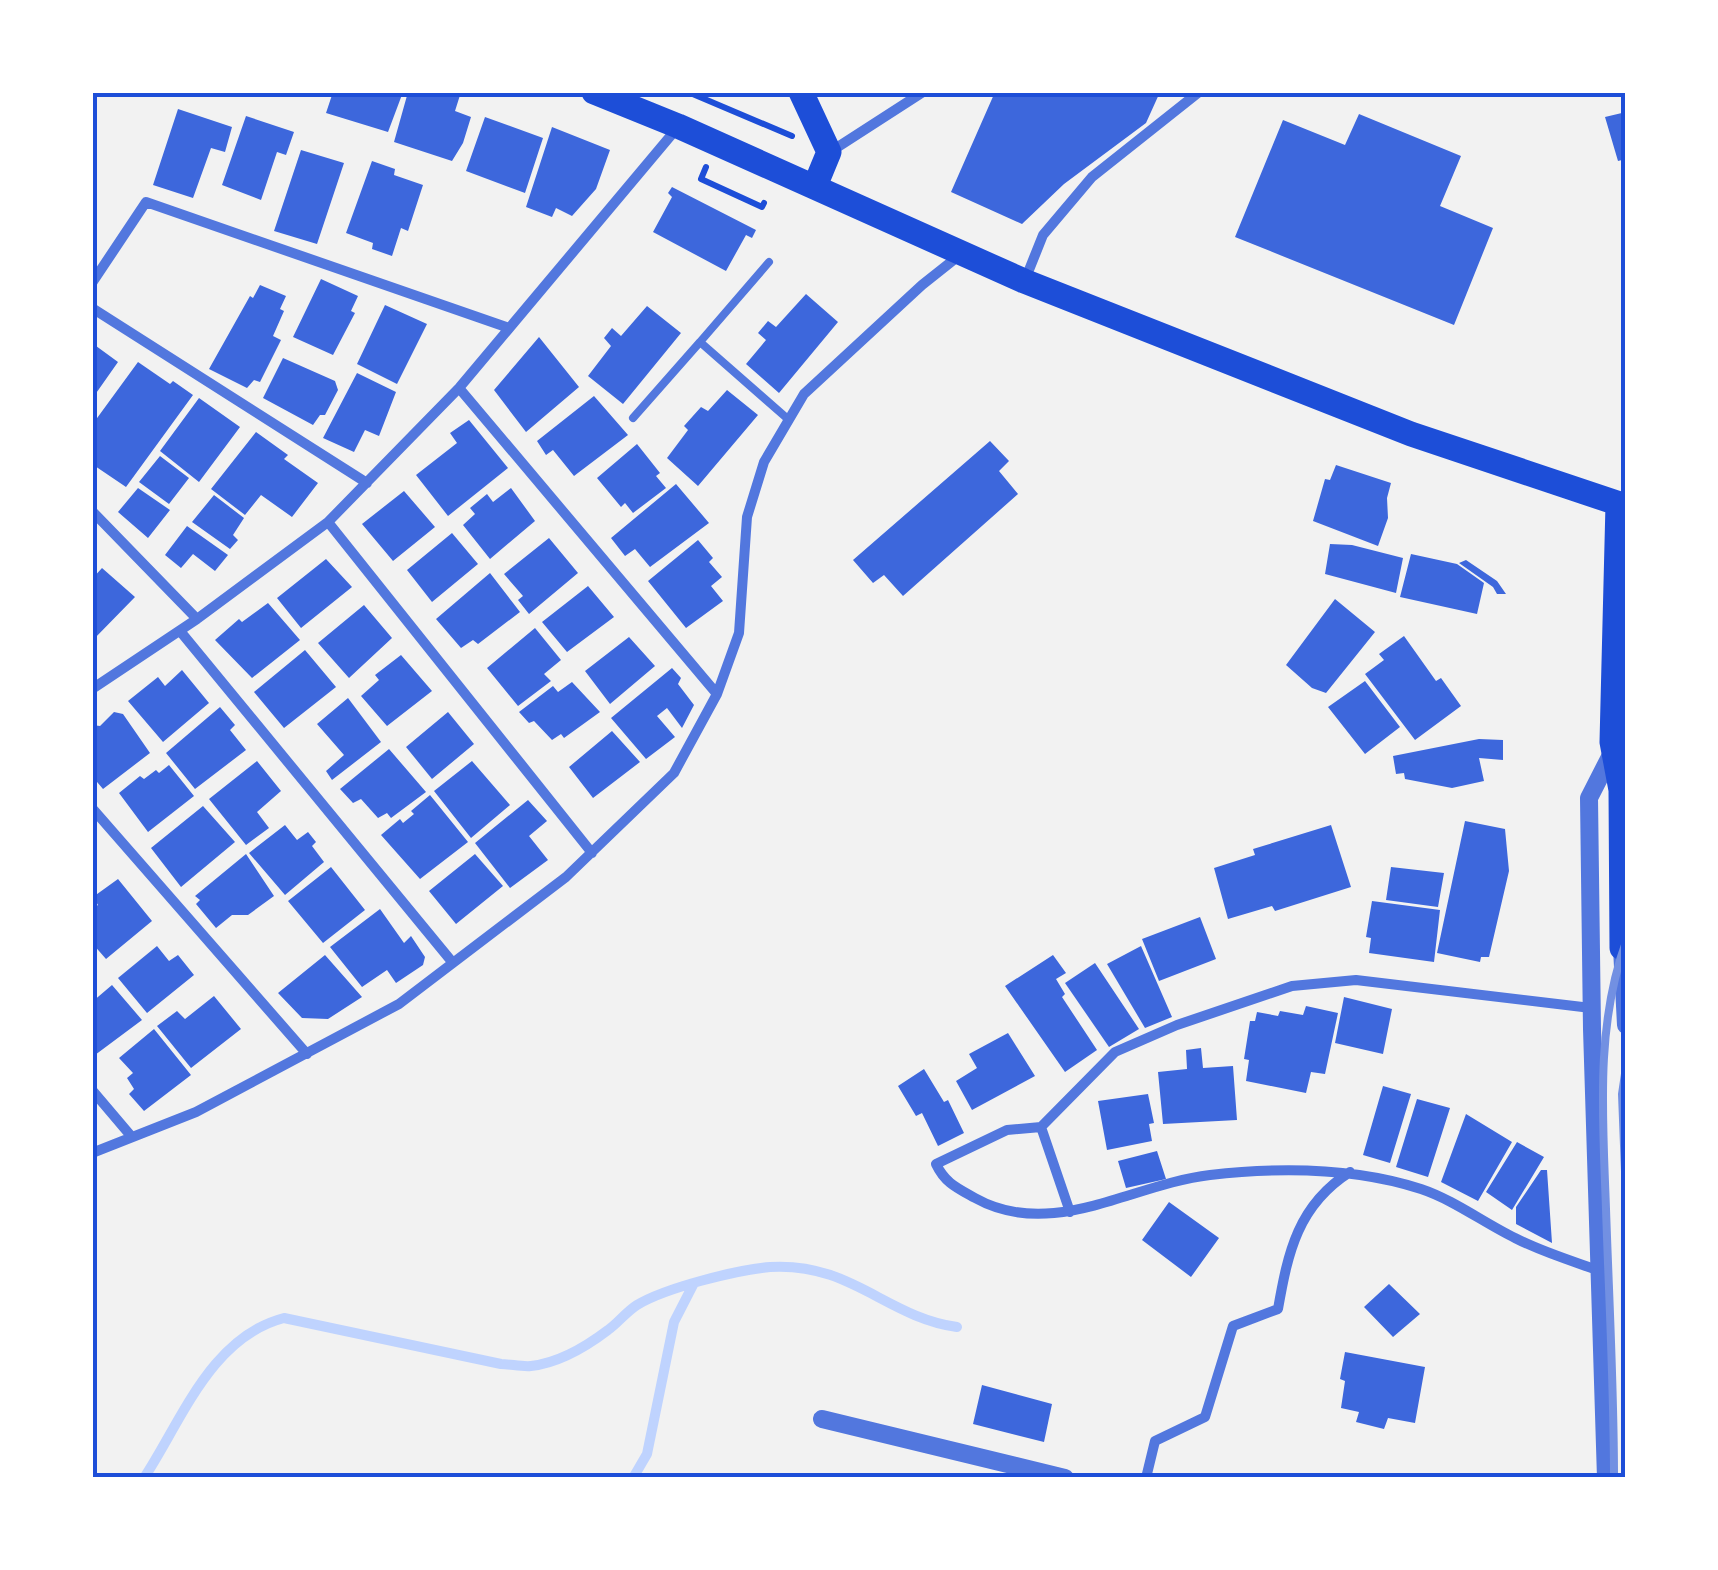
<svg xmlns="http://www.w3.org/2000/svg" width="1718" height="1570" viewBox="0 0 1718 1570" font-family="Raleway,sans-serif">
  <rect width="100%" height="100%" fill="#f2f2f2"/>
  <g fill="none" stroke-linecap="round" stroke-linejoin="round">
    <path stroke="#bfd3fe" stroke-width="10" d="M144 1478C182 1420 211 1337 284 1318L501 1364C510 1364 522 1367 531 1366 558 1363 587 1346 608 1330 618 1323 626 1312 637 1305 665 1288 736 1270 770 1267 851 1262 886 1317 957 1327
      M633 1478 647 1454 674 1322 693 1285"/>
  </g>
  <path fill="#3d67dc" d="M333 92H403L388 132 326 113Z
    M408 92H461L455 111 471 117 463 143 452 161 394 142Z
    M995 92H1160L1146 123 1064 184 1022 224 951 192Z
    M178 109 232 127 225 152 211 148 193 198 153 185Z
    M1626 112V159L1618 161 1605 117Z
    M1359 114 1461 156 1440 206 1493 228 1454 325 1235 237 1283 120 1345 145Z
    M246 116 294 132 286 155 277 152 261 200 222 185Z
    M485 117 543 138 525 193 466 171Z
    M552 127 610 150 596 189 572 216 556 208 552 217 526 207Z
    M301 150 344 163 317 244 274 231Z
    M372 161 395 169 394 175 423 185 408 231 401 228 392 256 372 249 373 243 346 233Z
    M672 187 756 230 752 238 746 235 726 271 653 232 672 197 668 193Z
    M321 279 358 296 351 311 355 313 333 355 293 337Z
    M260 285 286 296 280 309 284 311 273 336 281 340 260 382 254 380 247 388 209 369 250 296 253 298Z
    M806 294 838 322 779 393 746 364 766 340 758 333 768 321 776 327Z
    M385 305 427 324 397 384 357 364Z
    M647 306 681 333 623 404 588 376 611 346 604 338 612 328 621 336Z
    M539 337 579 387 526 432 494 390Z
    M92 343 118 362 92 399Z
    M283 358 335 381 338 390 325 415H320L313 425 263 398Z
    M138 362 170 384 173 381 193 395 126 487 92 464V425Z
    M357 373 396 392 379 436 365 430 354 452 323 438Z
    M727 390 758 415 698 486 667 458 688 430 684 426 701 407 708 411Z
    M594 396 628 435 574 476 553 450 546 455 537 441Z
    M199 398 240 427 199 482 160 451Z
    M469 420 508 468 448 516 416 475 457 443 450 433Z
    M256 432 288 455 284 459 318 483 292 517 261 495 245 515 211 489Z
    M990 441 1009 461 999 471 1018 494 903 596 884 575 873 583 853 560Z
    M637 444 660 473 656 476 666 488 633 513 625 503 621 507 597 478Z
    M160 456 189 478 169 504 139 482Z
    M1336 465 1391 483 1387 498 1388 518 1378 546 1313 521 1325 479 1330 480Z
    M676 484 709 523 650 567 635 549 625 556 611 538Z
    M138 488 170 510 148 538 118 512Z
    M511 488 535 521 490 559 463 525 475 514 470 508 487 494 493 502Z
    M404 491 435 527 393 561 362 524Z
    M214 495 244 518 233 535 238 540 230 549 192 522Z
    M187 526 228 555 215 571 193 554 181 568 165 555Z
    M452 533 478 564 432 602 407 570Z
    M549 538 578 573 529 614 518 600 523 596 504 574Z
    M698 540 713 558 709 562 722 577 711 586 723 601 686 628 648 581Z
    M1330 544 1352 545 1403 558 1396 593 1325 574Z
    M1411 554 1457 564 1484 583 1477 614 1400 597Z
    M326 559 352 587 301 628 277 598Z
    M1466 560 1497 581 1506 594H1497L1493 587 1459 563Z
    M102 568 135 597 92 641V579Z
    M490 573 520 612 478 644 473 640 461 648 436 619Z
    M588 586 614 617 567 652 542 622Z
    M1335 599 1375 632 1326 693 1312 688 1286 665Z
    M268 603 300 640 252 678 215 640 239 619 242 622Z
    M364 605 392 638 349 678 318 643Z
    M535 628 561 660 544 674 551 681 518 706 487 668Z
    M1404 636 1436 681 1441 678 1461 706 1415 740 1365 674 1384 660 1379 654Z
    M629 637 655 666 610 704 585 671Z
    M305 650 336 687 284 728 254 692Z
    M401 655 432 691 387 726 361 696 379 680 375 675Z
    M672 668 681 678 678 684 694 705 682 728 667 708 657 716 675 737 646 759 611 718Z
    M182 670 209 703 163 742 128 701 158 677 165 686Z
    M1365 681 1400 727 1365 754 1328 707Z
    M572 682 600 712 564 738 561 734 552 740 534 721 529 723 519 712 553 686 558 692Z
    M348 698 381 742 332 780 326 771 344 755 317 724Z
    M220 707 235 725 230 730 246 750 195 789 166 753Z
    M114 712 123 714 150 753 103 789 92 776V725L100 726Z
    M448 712 474 744 432 779 406 747Z
    M612 731 640 762 593 798 569 767Z
    M1479 739 1503 740V760L1479 758 1484 781 1452 788 1405 779 1404 773 1396 774 1393 756Z
    M389 749 426 792 391 818 387 813 378 818 361 799 353 803 340 789Z
    M257 761 281 791 257 812 269 828 246 845 209 799Z
    M472 761 510 805 471 838 434 791Z
    M169 765 194 796 148 832 119 793 140 776 144 779 156 770 159 773Z
    M430 795 468 842 420 879 381 835 400 819 403 823 414 814 411 811Z
    M528 800 547 821 529 836 548 860 510 888 475 843Z
    M203 806 235 842 181 887 151 848Z
    M1465 821 1505 829 1509 871 1489 957H1481L1480 962 1437 953Z
    M285 825 297 840 308 832 316 842 312 846 324 862 285 895 249 853Z
    M1331 825 1351 887 1275 911 1272 906 1228 919 1214 868 1255 855 1253 849Z
    M246 854 274 896 248 915H232L216 928 196 904 200 900 195 896Z
    M475 854 503 886 456 924 429 891Z
    M331 867 365 910 323 943 288 901Z
    M1391 867 1444 873 1438 907 1386 900Z
    M118 879 152 921 106 959 92 943V909L98 905 93 897Z
    M1372 901 1440 910 1434 962 1369 953 1371 938 1366 937Z
    M380 909 404 943 411 936 425 957 423 965 396 983 387 970 362 987 330 947Z
    M1200 917 1216 959 1159 981 1142 939Z
    M157 946 169 961 178 955 194 975 147 1013 118 978Z
    M1141 946 1172 1017 1145 1028 1107 964Z
    M325 955 362 997 328 1019 302 1018 278 993Z
    M1053 955 1066 973 1056 979 1065 994 1062 997 1097 1050 1065 1072 1005 986Z
    M1095 963 1139 1029 1109 1047 1065 983Z
    M112 985 142 1020 95 1055 92 1052V1002Z
    M214 996 241 1029 191 1068 157 1026 177 1011 185 1019Z
    M1344 997 1392 1009 1383 1054 1335 1043Z
    M1306 1006 1338 1013 1325 1074 1311 1072 1306 1093 1246 1081 1249 1060 1244 1059 1250 1021H1255L1257 1012 1278 1016 1280 1011 1303 1015Z
    M154 1029 191 1075 144 1111 129 1094 134 1089 127 1078 133 1073 119 1058Z
    M1008 1033 1035 1076 972 1110 956 1081 977 1068 969 1054Z
    M1201 1048 1203 1068 1233 1066 1237 1120 1163 1124 1158 1072 1187 1069 1186 1050Z
    M924 1069 944 1102 948 1100 964 1133 938 1146 922 1113 916 1116 898 1086Z
    M1383 1086 1411 1094 1390 1163 1363 1155Z
    M1148 1094 1154 1123 1149 1124 1152 1141 1107 1150 1098 1101Z
    M1417 1099 1450 1108 1428 1177 1396 1167Z
    M1466 1114 1512 1142 1478 1201 1441 1182Z
    M1517 1142 1544 1157 1512 1210 1486 1192Z
    M1157 1151 1166 1179 1126 1188 1118 1161Z
    M1541 1170H1547L1552 1243 1516 1224V1207Z
    M1169 1202 1219 1238 1191 1277 1142 1240Z
    M1389 1284 1420 1314 1393 1337 1364 1307Z
    M1345 1352 1425 1367 1415 1423 1388 1418 1384 1429 1356 1422 1359 1412 1341 1408 1345 1381 1340 1379Z
    M982 1385 1052 1404 1044 1442 973 1424Z"/>
  <g fill="none" stroke-linecap="round" stroke-linejoin="round">
    <path stroke="#1d4ed8" stroke-width="6" d="M688 92 792 136
      M706 167 701 179 762 207 764 203"/>
    <path stroke="#5277de" stroke-width="8" d="M769 262 700 342 789 420
      M633 418 700 342"/>
    <path stroke="#5277de" stroke-width="10" d="M830 152 923 92
      M1025 280 1043 235 1092 177 1199 92
      M92 283 146 202 509 328
      M92 308 367 483
      M459 388 717 694
      M92 511 197 619
      M328 522 592 853
      M180 631 453 963
      M92 689 197 619 328 522 459 388 678 127
      M92 808 307 1054
      M1591 1008 1356 980 1292 986 1177 1025 1115 1052 1041 1127 1007 1130 936 1164C945 1183 957 1188 975 1198 1052 1241 1132 1184 1210 1175 1280 1167 1353 1167 1421 1189 1454 1200 1484 1223 1515 1238 1542 1252 1572 1261 1600 1271
      M92 1090 131 1136
      M1041 1127 1070 1212
      M92 1153 196 1112 399 1004 566 877 674 773 717 694 739 633 747 517 764 462 804 394 922 285 961 254
      M1146 1478 1155 1441 1205 1417 1233 1326 1278 1309C1288 1252 1298 1205 1350 1172"/>
    <path stroke="#5277de" stroke-width="18" d="M1622 948 1626 1025
      M822 1419 1065 1478
      M1606 1478 1592 1029 1589 798 1612 753"/>
    <path stroke="#1d4ed8" stroke-width="25" d="M594 92 678 126 1024 281 1411 434 1626 506
      M801 92 829 152 815 186
      M1618 504 1612 742 1621 790 1622 948H1626"/>
    <path stroke="#7290e2" stroke-width="8" d="M1626 1067 1622 1094 1626 1197
      M1614 1478C1614 1388 1609 1298 1606 1209 1603 1120 1595 1026 1626 942"/>
  </g>
  <rect width="1718" height="1570" fill="none" stroke="#ffffff" stroke-width="190"/>
  <rect x="95" y="95" width="1528" height="1380" fill="none" stroke="#1d4ed8" stroke-width="4"/>
</svg>
